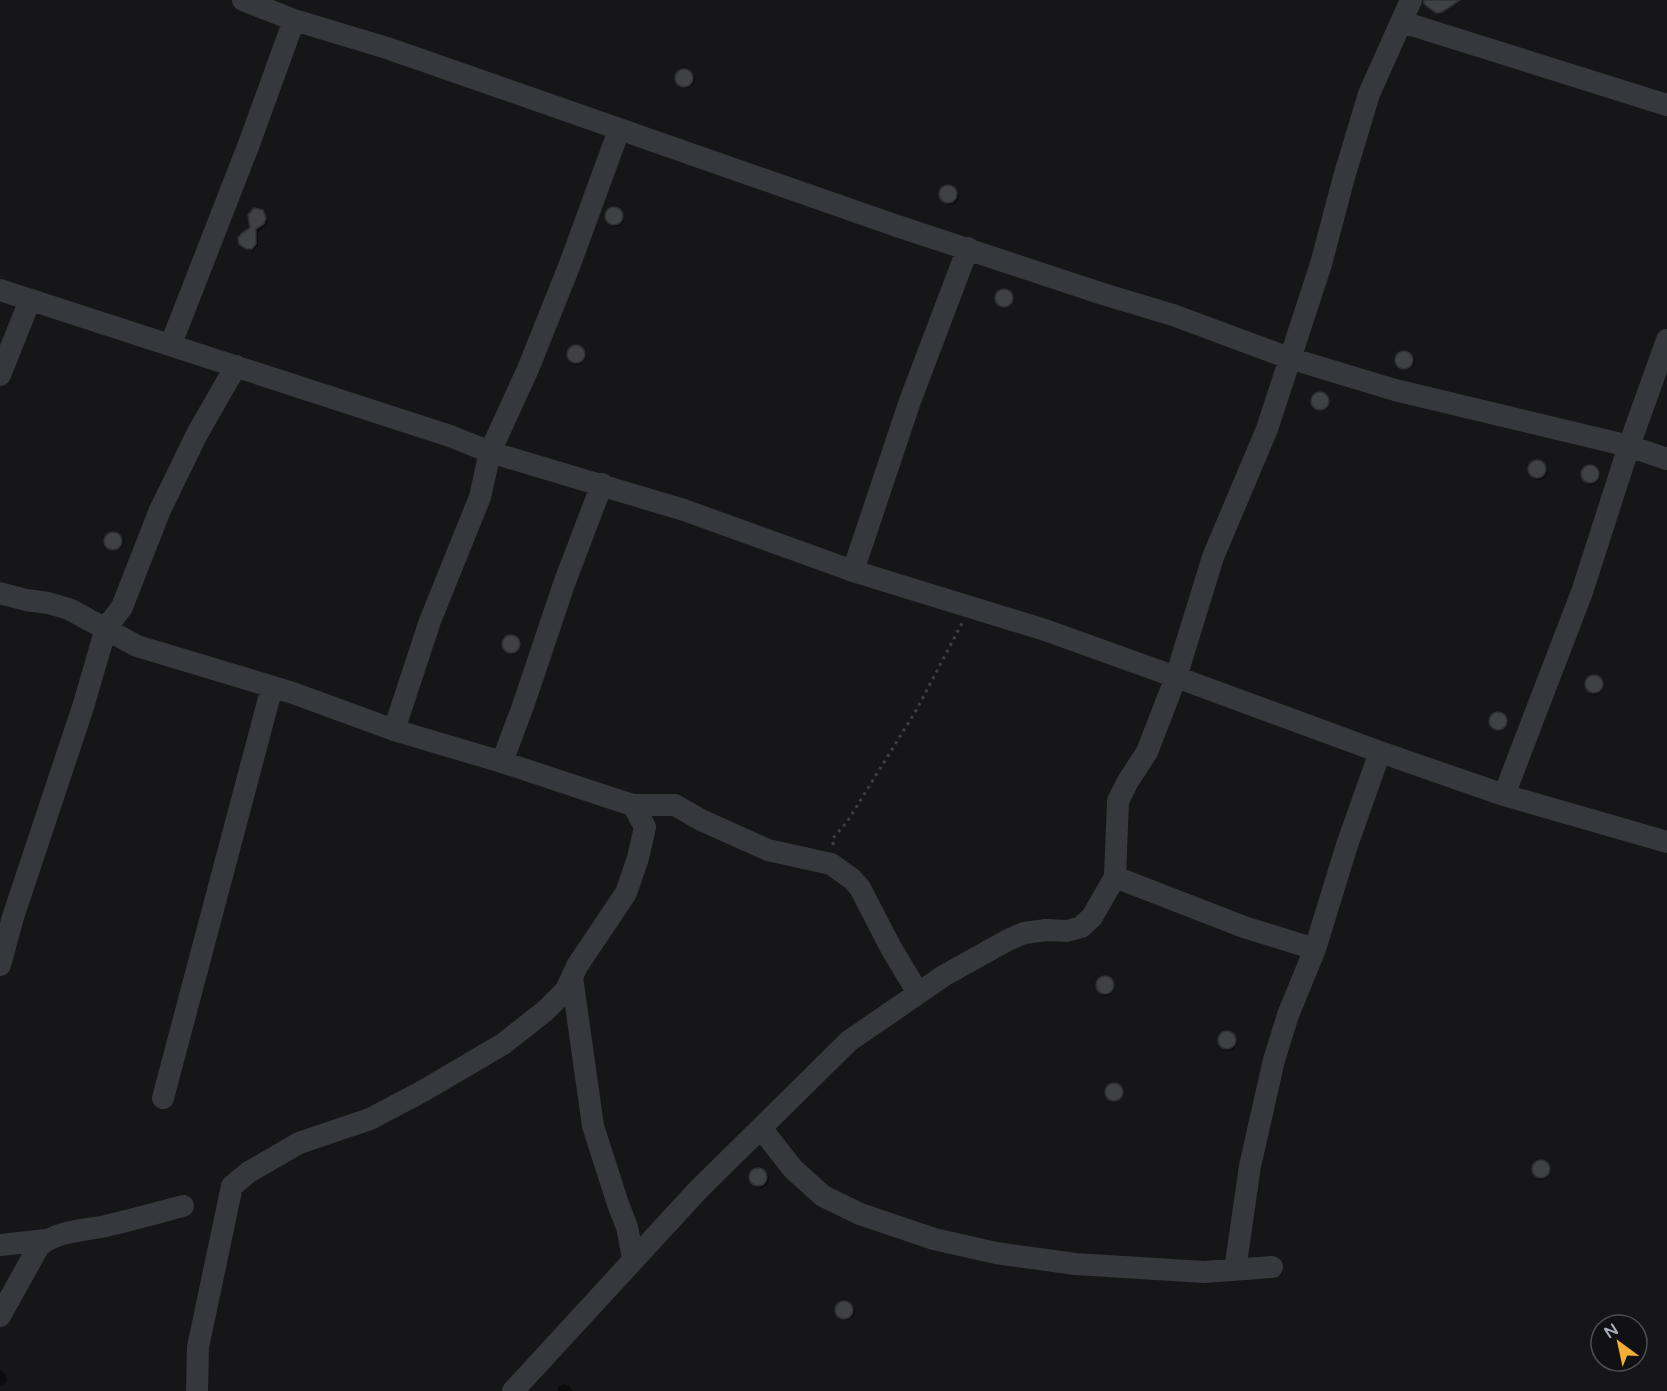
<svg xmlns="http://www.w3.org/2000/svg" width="1667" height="1391" viewBox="0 0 1667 1391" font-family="'Varela Round',sans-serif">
  <rect width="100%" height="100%" fill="#161618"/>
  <path fill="#0007" d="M677 79a9 9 0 1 1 18 0a9 9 0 1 1-18 0Z
    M941 196a9 9 0 1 1 18 0a9 9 0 1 1-18 0Z
    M606 218a9 9 0 1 1 18 0a9 9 0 1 1-18 0Z
    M264 213 268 221 265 226 258 232V246L252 251 244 248 242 245 251 228Z
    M996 299a9 9 0 1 1 18 0a9 9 0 1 1-18 0Z
    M568 356a9 9 0 1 1 18 0a9 9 0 1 1-18 0Z
    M1397 361a9 9 0 1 1 18 0a9 9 0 1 1-18 0Z
    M1312 402a9 9 0 1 1 18 0a9 9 0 1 1-18 0Z
    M1530 471a9 9 0 1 1 18 0a9 9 0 1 1-18 0Z
    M1582 476a9 9 0 1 1 18 0a9 9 0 1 1-18 0Z
    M106 542a9 9 0 1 1 18 0a9 9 0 1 1-18 0Z
    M503 645a9 9 0 1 1 18 0a9 9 0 1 1-18 0Z
    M1586 686a9 9 0 1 1 18 0a9 9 0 1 1-18 0Z
    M1490 722a9 9 0 1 1 18 0a9 9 0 1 1-18 0Z
    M1097 987a9 9 0 1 1 18 0a9 9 0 1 1-18 0Z
    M1219 1042a9 9 0 1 1 18 0a9 9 0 1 1-18 0Z
    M1106 1093a9 9 0 1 1 18 0a9 9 0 1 1-18 0Z
    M1533 1171a9 9 0 1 1 18 0a9 9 0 1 1-18 0Z
    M751 1179a9 9 0 1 1 18 0a9 9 0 1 1-18 0Z
    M837 1311a9 9 0 1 1 18 0a9 9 0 1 1-18 0Z
    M0 1370 5 1374 7 1380 4 1385 0 1387Z
    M564 1384 569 1386 573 1391H557L559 1386Z"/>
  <path fill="#404145" stroke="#303034" stroke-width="1.5" d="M1424 0H1460L1442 12 1436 13 1424 4Z
    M675 78a9 9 0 1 1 18 0a9 9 0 1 1-18 0Z
    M939 194a9 9 0 1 1 18 0a9 9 0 1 1-18 0Z
    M605 216a9 9 0 1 1 18 0a9 9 0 1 1-18 0Z
    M254 208 263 210 266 218 264 224 256 229V244L252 249H246L239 244 238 238 242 233 250 228 248 215Z
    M995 298a9 9 0 1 1 18 0a9 9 0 1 1-18 0Z
    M567 354a9 9 0 1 1 18 0a9 9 0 1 1-18 0Z
    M1395 360a9 9 0 1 1 18 0a9 9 0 1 1-18 0Z
    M1311 401a9 9 0 1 1 18 0a9 9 0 1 1-18 0Z
    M1528 469a9 9 0 1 1 18 0a9 9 0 1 1-18 0Z
    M1581 474a9 9 0 1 1 18 0a9 9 0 1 1-18 0Z
    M104 541a9 9 0 1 1 18 0a9 9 0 1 1-18 0Z
    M502 644a9 9 0 1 1 18 0a9 9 0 1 1-18 0Z
    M1585 684a9 9 0 1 1 18 0a9 9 0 1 1-18 0Z
    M1489 721a9 9 0 1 1 18 0a9 9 0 1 1-18 0Z
    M1096 985a9 9 0 1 1 18 0a9 9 0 1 1-18 0Z
    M1218 1040a9 9 0 1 1 18 0a9 9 0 1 1-18 0Z
    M1105 1092a9 9 0 1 1 18 0a9 9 0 1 1-18 0Z
    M1532 1169a9 9 0 1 1 18 0a9 9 0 1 1-18 0Z
    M749 1177a9 9 0 1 1 18 0a9 9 0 1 1-18 0Z
    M835 1310a9 9 0 1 1 18 0a9 9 0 1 1-18 0Z"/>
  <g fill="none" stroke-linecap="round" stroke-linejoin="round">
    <path stroke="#3d3f44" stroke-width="3" stroke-dasharray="3 4.5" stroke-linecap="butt" d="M833 845V838L847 822 917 709 962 623"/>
    <path stroke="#37383d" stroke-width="22" d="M243 0 294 20 387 48 900 227 1103 294 1173 315 1289 358 1395 390 1629 446 1667 459
      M1402 22 1667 105
      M0 290 450 436 490 452 684 510 853 571 1045 630 1176 677 1380 752 1504 795 1667 842
      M171 344 249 144 294 20
      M0 375 30 300
      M853 571 910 401 968 248
      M0 593 26 600 48 603 69 609 137 646 293 693 394 730 502 762 617 800 633 805H675L701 820 768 850 831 864 852 879 860 888 891 948 918 993
      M394 730 430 621 480 497 490 452 528 369 570 264 619 130
      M502 762 523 706 564 584 602 484
      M1504 795 1582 592 1629 446 1667 340
      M1115 877 1244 927 1315 949
      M0 965 13 917 83 707 106 628 122 607 160 510 197 434 236 366
      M572 977 593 1126 618 1204 627 1227 633 1258
      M163 1098 272 687
      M761 1128 793 1169 823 1196 860 1214 934 1239 996 1253 1075 1264 1204 1272 1272 1267
      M0 1245 46 1240
      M1235 1270 1250 1166 1274 1060 1288 1015 1315 949 1347 845 1380 752
      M0 1316 39 1246C59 1230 82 1231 106 1226 132 1220 157 1213 183 1206
      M197 1391 198 1347 232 1186 249 1172 299 1143 370 1119 423 1091 503 1044 545 1011 566 990 577 966 626 893 638 858 645 827 633 805
      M513 1391 698 1190 849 1041 945 975 1008 940 1024 933 1046 930 1067 931 1081 927 1092 917 1115 877 1118 801 1128 781 1147 752 1176 677 1213 557 1267 429 1321 264 1344 177 1369 94 1411 0"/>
  </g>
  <g transform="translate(1619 1343) rotate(327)"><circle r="28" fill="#111113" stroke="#4d4f55" stroke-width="1.5"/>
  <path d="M0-4.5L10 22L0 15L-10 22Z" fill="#f2b134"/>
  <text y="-9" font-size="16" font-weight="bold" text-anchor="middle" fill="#a8adb8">N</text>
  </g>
</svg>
